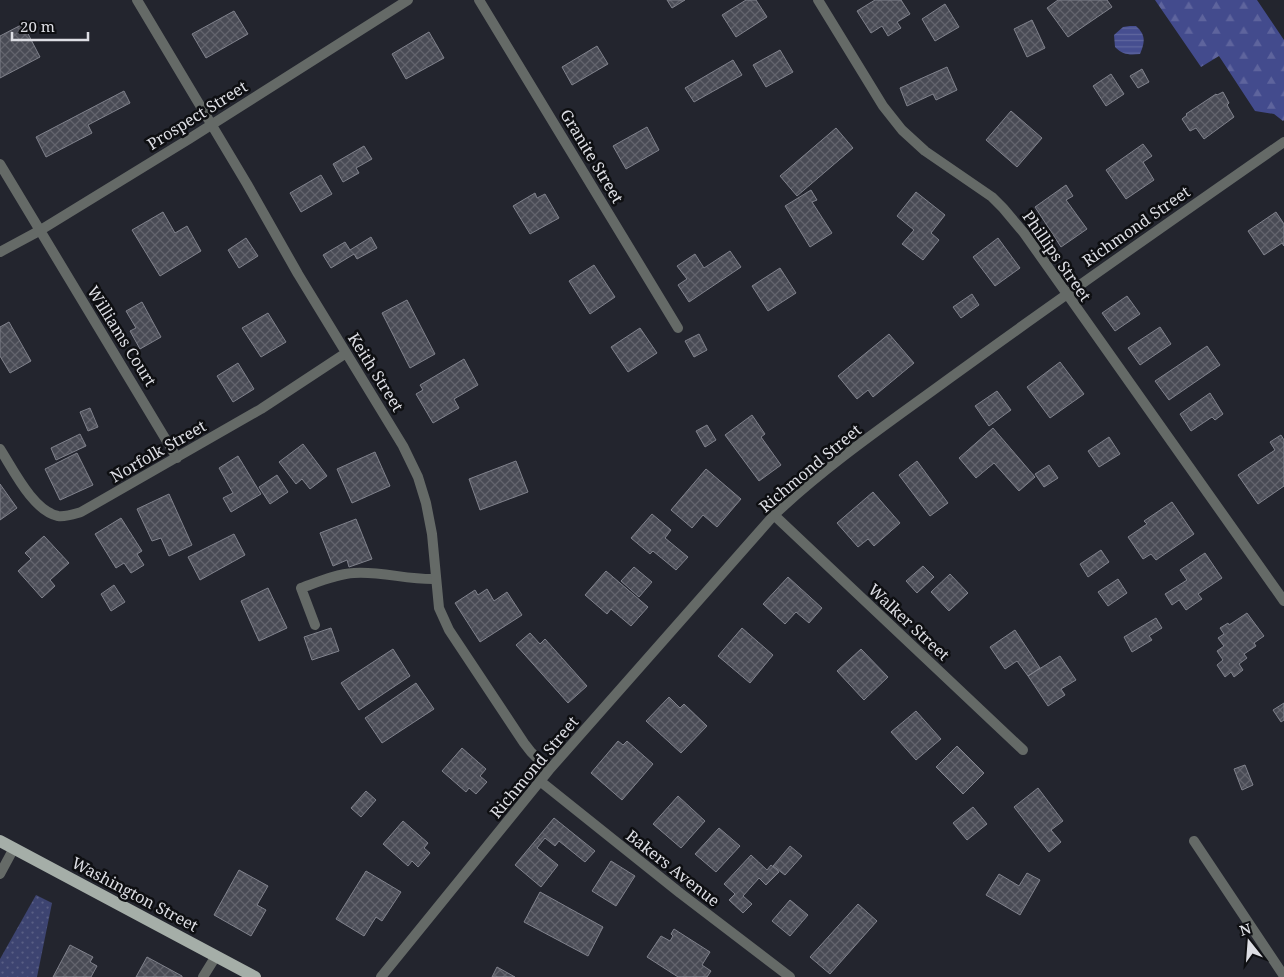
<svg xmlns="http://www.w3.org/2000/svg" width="1284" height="977" viewBox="0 0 1284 977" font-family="'Noto Serif',serif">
  <defs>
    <pattern id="grass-dots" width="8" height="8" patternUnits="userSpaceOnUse" patternTransform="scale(1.25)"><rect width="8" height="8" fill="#3d4471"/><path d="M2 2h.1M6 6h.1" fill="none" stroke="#595f85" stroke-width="1.8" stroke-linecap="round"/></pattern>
    <pattern id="forest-firs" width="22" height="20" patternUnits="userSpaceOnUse" patternTransform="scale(1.25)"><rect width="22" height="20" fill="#434b8d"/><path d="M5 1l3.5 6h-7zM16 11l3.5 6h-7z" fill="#5e649d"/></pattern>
    <pattern id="water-rules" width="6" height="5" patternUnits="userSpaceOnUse" patternTransform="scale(1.25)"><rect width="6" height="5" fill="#464e90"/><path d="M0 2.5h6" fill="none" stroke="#60679f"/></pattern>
    <pattern id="building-cross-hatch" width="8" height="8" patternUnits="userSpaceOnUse" patternTransform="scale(1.25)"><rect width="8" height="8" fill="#494b55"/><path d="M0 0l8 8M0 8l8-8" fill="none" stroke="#63646d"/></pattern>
  </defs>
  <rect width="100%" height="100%" fill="#23252e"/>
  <path fill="url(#grass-dots)" d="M36 895 52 903 37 977H0V959Z"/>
  <path fill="url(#forest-firs)" d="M1155 0H1257L1284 40V120L1283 121 1274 114 1255 111 1219 56 1201 67Z"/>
  <path fill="url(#water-rules)" d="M1130 26H1136C1146 35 1145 42 1140 54 1129 55 1123 55 1115 47L1114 35 1123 27Z"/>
  <path fill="url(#building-cross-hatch)" stroke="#80828c" d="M667 0H685L672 8Z
    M746 0H756L767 17 736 37 722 15Z
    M875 0H901L910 14 897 22 901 28 888 36 882 26 871 33 857 11Z
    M1058 0H1107L1112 7 1068 37 1047 8Z
    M945 4 959 27 935 41 922 19Z
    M234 11 248 34 206 58 192 34Z
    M1032 20 1045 48 1027 57 1014 29Z
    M23 24 40 57 0 78V36Z
    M429 32 444 58 406 79 392 54Z
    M597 46 608 64 572 85 562 67Z
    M780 50 793 72 766 87 753 65Z
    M733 60 742 75 694 102 685 88Z
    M947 67 957 90 936 100 933 94 907 106 900 88Z
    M1142 69 1149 82 1138 88 1130 76Z
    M1111 74 1124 94 1106 106 1093 86Z
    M124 91 130 103 88 125 92 133 46 157 36 137Z
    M1223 92 1229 103 1227 105 1234 117 1204 139 1196 128 1190 131 1182 119 1187 115 1186 114 1216 94 1217 95Z
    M1011 111 1042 138 1017 167 986 140Z
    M647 127 659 150 626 169 613 146Z
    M836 128 853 148 797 196 780 176Z
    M1143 144 1152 156 1143 162 1154 180 1126 199 1106 170Z
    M364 146 372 159 356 168 359 173 343 182 333 164Z
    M321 175 332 194 301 212 290 193Z
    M1066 185 1073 196 1066 200 1087 229 1061 247 1035 207Z
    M811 190 817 200 812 202 832 233 810 247 785 206Z
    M916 192 945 215 931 233 939 240 923 260 902 244 914 230 897 216Z
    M535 193 537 198 545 194 559 218 530 234 513 206Z
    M163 212 175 233 187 226 201 251 160 276 132 230Z
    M1276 212 1284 224V246L1282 243 1264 255 1248 231Z
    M371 237 377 248 357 259 354 254 331 268 323 255 345 242 350 250Z
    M246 238 258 256 239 268 228 250Z
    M998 238 1020 268 995 286 973 257Z
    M730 251 741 267 689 302 678 285 687 279 677 266 695 254 704 268Z
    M594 265 615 297 590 314 569 281Z
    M780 268 796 293 768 311 752 286Z
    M972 294 979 305 961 318 953 307Z
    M1127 296 1140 314 1115 331 1102 313Z
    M407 300 435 354 410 368 382 313Z
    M142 302 161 337 140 349 130 331 136 328 126 311Z
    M268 313 286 342 261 357 242 328Z
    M9 322 31 361 10 373 0 356V327Z
    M1160 327 1171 344 1140 365 1128 348Z
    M640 328 657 353 628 372 611 347Z
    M699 334 707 350 694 357 685 341Z
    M889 334 914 363 873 397 868 390 857 399 838 376Z
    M1207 346 1220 365 1169 400 1155 381Z
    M464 359 478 385 454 399 459 408 433 423 416 394 423 390 420 385Z
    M1060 362 1084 394 1050 418 1027 387Z
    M238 363 254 389 233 402 217 376Z
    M997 391 1011 410 989 426 975 406Z
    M1210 393 1223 414 1215 420 1212 417 1191 431 1180 414Z
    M90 408 98 427 88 431 80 412Z
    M752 415 765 434 761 437 781 465 759 481 725 435Z
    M707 425 716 440 705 447 696 431Z
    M993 428 1035 477 1019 491 994 463 976 478 959 458Z
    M80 434 86 446 56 460 51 448Z
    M1281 435 1284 440V486L1258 504 1238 475 1275 450 1270 442Z
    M1109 437 1120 454 1099 467 1088 451Z
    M303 444 327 476 310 489 302 479 296 484 279 462Z
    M375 452 390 486 352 503 337 469Z
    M77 453 93 485 60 500 45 469Z
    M238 456 261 494 231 512 223 498 233 493 219 468Z
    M516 461 528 492 480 510 469 479Z
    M917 461 948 503 930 516 899 475Z
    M1049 465 1058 478 1044 487 1035 474Z
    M706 469 741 499 717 527 703 515 692 528 671 510Z
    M277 475 288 492 270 504 259 487Z
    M0 484 17 508 0 520Z
    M873 492 900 523 874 546 868 539 858 547 837 523Z
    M169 494 192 545 169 556 161 538 152 541 137 509Z
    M1172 502 1194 534 1156 560 1151 554 1143 559 1128 537 1147 524 1144 521Z
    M652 514 671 530 665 538 688 557 676 570 653 551 650 554 631 538Z
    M121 518 142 551 137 554 144 565 131 573 124 563 116 568 95 534Z
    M356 519 372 559 349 567 347 560 333 566 320 533Z
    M234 534 245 555 200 580 188 557Z
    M44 536 69 563 50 580 55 586 42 598 18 571 31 559 25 553Z
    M1101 550 1109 562 1088 577 1080 564Z
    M1205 553 1222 578 1198 594 1202 599 1186 610 1179 600 1172 605 1165 594 1187 580 1180 570Z
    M923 566 934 577 917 593 906 581Z
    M634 567 652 582 639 597 621 581Z
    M606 571 648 607 631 626 611 609 607 614 585 595Z
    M950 574 968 593 949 611 931 592Z
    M788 577 822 608 809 623 796 612 785 624 763 604Z
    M1118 579 1127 593 1108 606 1098 592Z
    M114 585 125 602 111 611 101 594Z
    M268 588 287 628 259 641 241 601Z
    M487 589 494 601 507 592 522 615 480 642 455 603 475 590 478 595Z
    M1247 613 1264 636 1254 643 1256 646 1244 654 1247 658 1239 664 1243 670 1234 677 1231 672 1225 677 1217 665 1223 660 1217 651 1224 646 1218 638 1224 634 1220 628 1228 623 1229 625Z
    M1156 618 1162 628 1149 636 1152 640 1132 652 1124 637Z
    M331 628 339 651 312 660 304 637Z
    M742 628 773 655 750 683 718 656Z
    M1015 630 1040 668 1028 676 1017 661 1005 669 990 647Z
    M530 633 540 644 545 639 587 686 568 703 516 645Z
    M393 649 410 676 359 710 341 683Z
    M861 649 888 677 864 700 837 671Z
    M1060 656 1076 680 1061 689 1065 695 1048 706 1028 676Z
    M416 683 434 709 382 743 365 718Z
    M669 697 680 708 684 704 707 726 681 753 646 721Z
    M1284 703V720L1281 722 1273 710Z
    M916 711 941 739 916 760 891 732Z
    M618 741 623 745 627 741 653 764 622 800 591 773Z
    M957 746 984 773 963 794 936 767Z
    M462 748 486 769 480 776 487 782 476 794 469 788 466 792 442 771Z
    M1245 765 1253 785 1242 790 1234 769Z
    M1038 788 1063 821 1051 830 1061 842 1049 852 1014 807Z
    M366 791 376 800 361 817 351 808Z
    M678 796 705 821 681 848 653 824Z
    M973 807 987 824 967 840 953 823Z
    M554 818 595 851 585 862 559 841 555 846 545 838 537 848 558 865 541 887 515 865Z
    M403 821 428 843 424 848 430 853 418 867 412 861 408 866 383 844Z
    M719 828 740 846 716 872 695 854Z
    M790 846 802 856 785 875 773 866Z
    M751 855 767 870 771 865 779 872 766 885 759 878 743 896 752 904 743 913 729 900 735 894 724 884Z
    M611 861 635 876 616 906 592 891Z
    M239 870 268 886 257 905 266 910 251 936 214 915Z
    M366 871 401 892 382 921 376 917 364 936 336 919Z
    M1027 873 1040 880 1020 915 986 895 999 874 1019 886Z
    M540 892 603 927 588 956 524 922Z
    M790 900 808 915 790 936 772 921Z
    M858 904 877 921 830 974 810 957Z
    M674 929 710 952 702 965 711 971 707 977H678L647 957 661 936 670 941 673 936 671 934Z
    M70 945 93 957 90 962 97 966 91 977H53Z
    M147 957 182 976V977H136Z
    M497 967 515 977H492Z"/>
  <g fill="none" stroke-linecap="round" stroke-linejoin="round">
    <path stroke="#656a67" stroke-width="10" d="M315 625 301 588C318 582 336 574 354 573 381 571 408 580 436 579
      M1194 841 1284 976
      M0 874 14 848
      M203 977 216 956"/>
    <path stroke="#656a67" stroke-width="10" d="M137 0 247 184 298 274 403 446 418 477 426 503 432 534 439 608 449 630 524 743 531 752 549 770
      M479 0 678 328
      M818 0 883 106 902 130 925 151 992 197 1003 208 1024 233 1284 601
      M0 164 177 458
      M0 252 39 231 189 139 408 0
      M0 449C13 469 33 511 58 516 66 517 74 514 81 512L261 409 346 353
      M774 515 1023 750
      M540 781 680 893 790 977
      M381 977 549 770 774 515C828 464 890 422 950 378 1060 298 1172 220 1284 142"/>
    <path stroke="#a5aea8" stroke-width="12" d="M0 841 255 977"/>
  </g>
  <g text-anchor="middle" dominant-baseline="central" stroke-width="5" stroke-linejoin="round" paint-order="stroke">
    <g font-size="16" fill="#dddee4" stroke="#0e0f12">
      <text transform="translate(197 115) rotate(-32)">Prospect Street</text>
      <text transform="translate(592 156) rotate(59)">Granite Street</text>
      <text transform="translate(1136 226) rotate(-35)">Richmond Street</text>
      <text transform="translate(1057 256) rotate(55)">Phillips Street</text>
      <text transform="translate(122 336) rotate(58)">Williams Court</text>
      <text transform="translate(376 372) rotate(58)">Keith Street</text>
      <text transform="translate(158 451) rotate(-30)">Norfolk Street</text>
      <text transform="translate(810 468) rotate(-40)">Richmond Street</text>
      <text transform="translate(909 622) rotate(43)">Walker Street</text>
      <text transform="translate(534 767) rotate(-50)">Richmond Street</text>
      <text transform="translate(673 868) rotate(38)">Bakers Avenue</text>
      <text transform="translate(135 894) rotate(28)">Washington Street</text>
    </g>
  </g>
  <g transform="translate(1249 942) rotate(343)" stroke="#0e0f12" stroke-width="4" paint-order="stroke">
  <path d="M0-4L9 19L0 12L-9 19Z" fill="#dddee4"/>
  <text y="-8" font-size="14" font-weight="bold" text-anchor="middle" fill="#dddee4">N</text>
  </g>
  <path d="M12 32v8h76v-8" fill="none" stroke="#dddee4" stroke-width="2.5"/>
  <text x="20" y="32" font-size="15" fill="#dddee4" stroke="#0e0f12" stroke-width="4" paint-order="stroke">20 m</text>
</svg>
